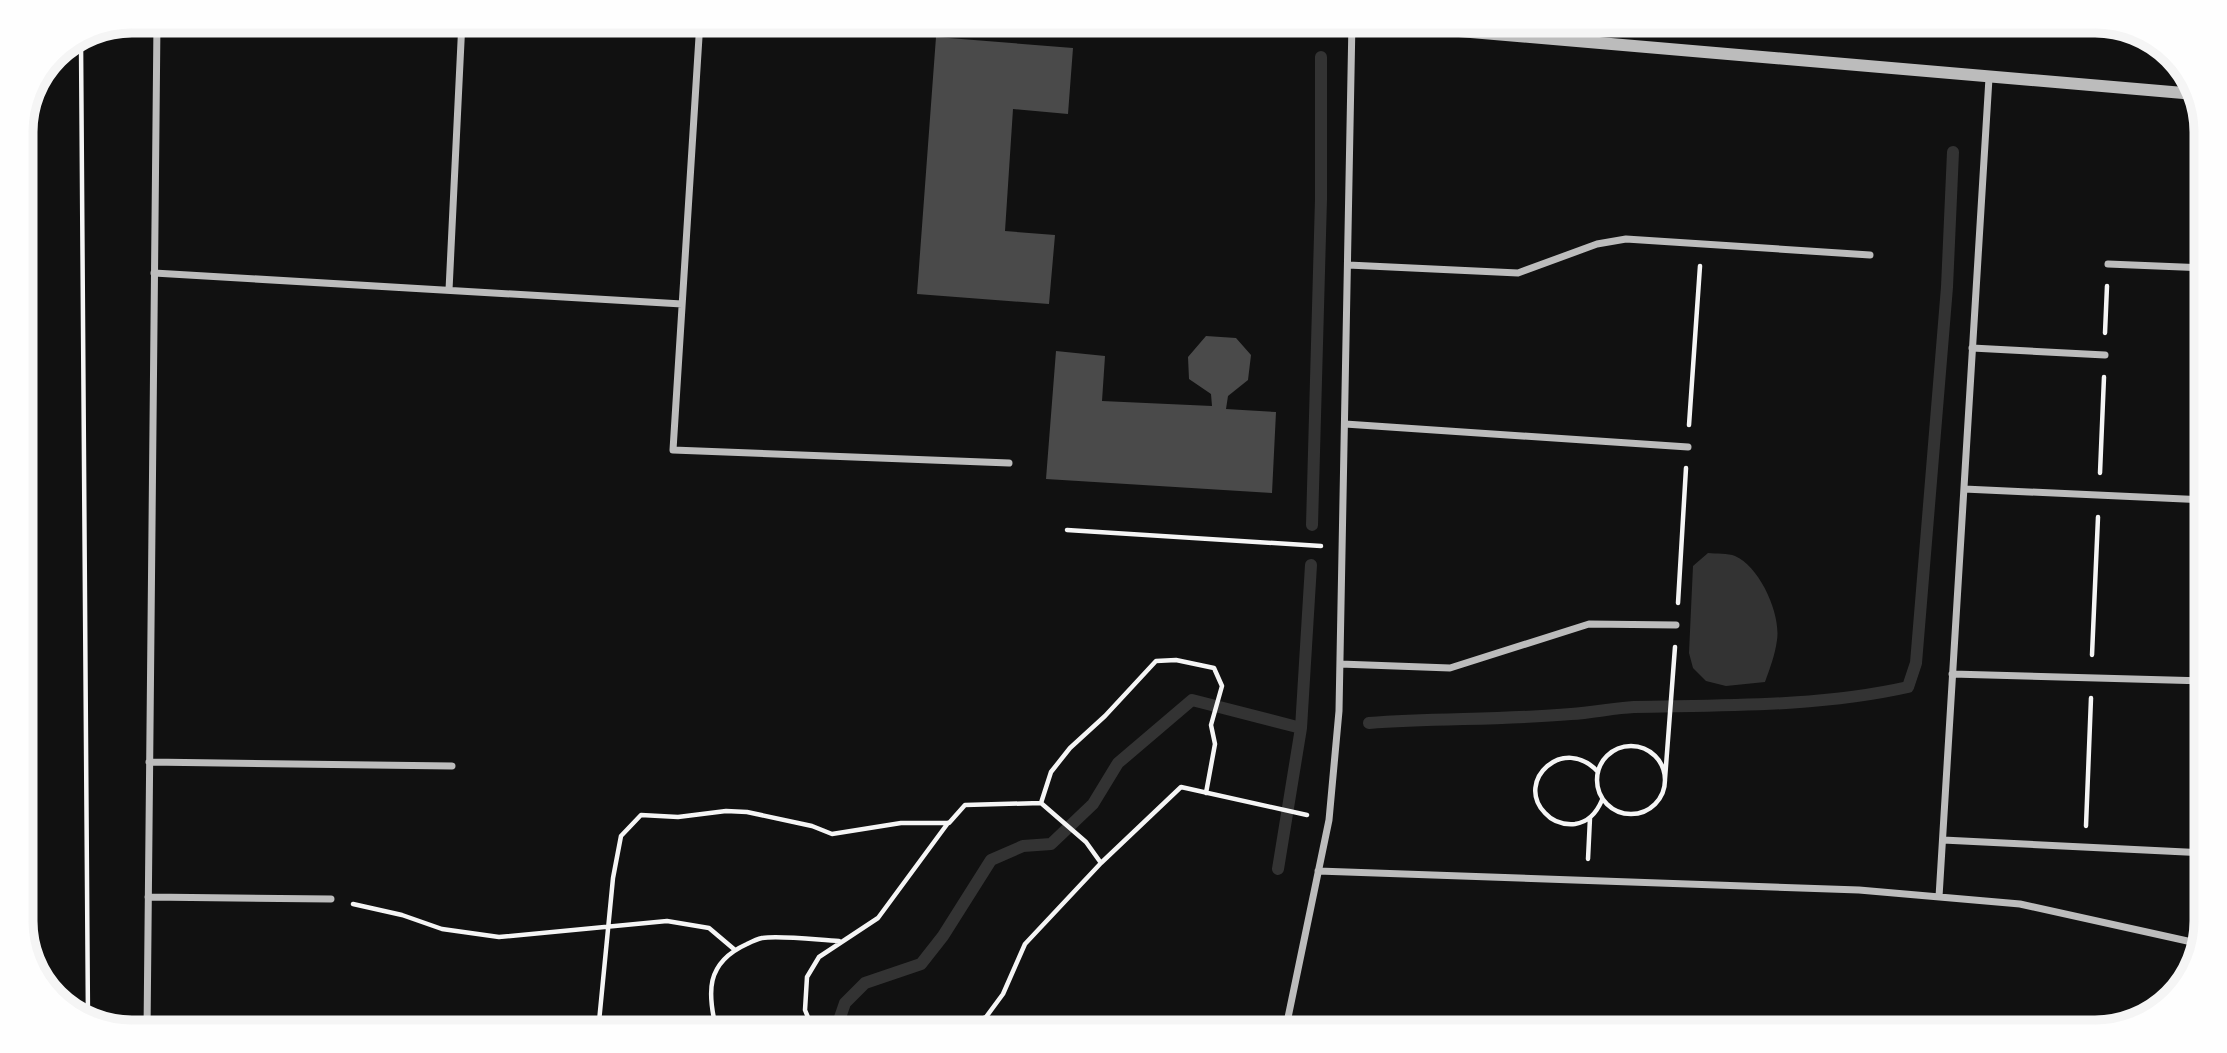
<svg xmlns="http://www.w3.org/2000/svg" width="2227" height="1053" viewBox="0 0 2227 1053" font-family="'Source Sans 3',sans-serif">
  <rect width="100%" height="100%" fill="#111"/>
  <path fill="#333" d="M1708 553C1716 554 1728 553 1735 556 1760 567 1781 614 1777 640 1775 655 1770 668 1765 682L1726 686 1706 681 1693 668 1689 653 1693 566Z"/>
  <g fill="none" stroke-linecap="round" stroke-linejoin="round">
    <path stroke="#333" stroke-width="12" d="M1312 525 1321 199V57
      M1369 723C1436 718 1504 720 1571 714 1592 713 1613 708 1634 707 1725 705 1819 707 1908 687L1916 663 1947 287 1953 152
      M1278 869 1301 728 1311 565
      M835 1032 845 1003 865 983 921 964 943 936 991 860 1023 846 1051 844 1093 804 1118 763 1192 700 1301 728"/>
  </g>
  <path fill="#4a4a4a" d="M936 37 1073 48 1068 114 1013 109 1005 231 1055 235 1049 304 917 294Z
    M1206 336 1236 338 1251 355 1248 380 1228 396 1226 409 1276 412 1272 493 1046 479 1056 351 1105 356 1102 401 1212 406 1211 394 1189 379 1188 357Z"/>
  <g fill="none" stroke-linecap="round" stroke-linejoin="round">
    <path stroke="#f5f5f5" stroke-width="4.5" d="M81 42 88 1022
      M2105 333 2107 286
      M1689 425 1700 266
      M2100 473 2104 377
      M1067 530 1321 546
      M1678 603 1686 468
      M2092 655 2098 517
      M1597 780a34 34 0 1 1 68 0a34 34 0 1 1-68 0Z
      M1598 772C1564 734 1514 781 1545 813 1553 822 1563 825 1575 824 1589 822 1597 812 1602 800
      M1665 779 1675 647
      M1041 803 1051 772 1070 748 1105 716 1156 661 1176 660 1214 668 1222 686 1211 725 1215 744 1206 793
      M2086 826 2091 698
      M1588 859 1590 818
      M353 904 402 915 442 929 499 937 667 921 709 928 735 950
      M598 1032 613 878 621 836 641 815 678 817 726 811 747 812 812 826 832 834 901 823H949L965 805 1041 803 1086 842 1101 863
      M717 1032C707 993 705 963 747 944 751 942 757 939 762 938 779 935 819 940 839 941
      M845 1032 812 1027 805 1010 807 977 819 957 878 918 948 823
      M951 1032 986 1017 1003 994 1025 944 1101 863 1181 787 1307 815"/>
    <path stroke="#bcbcbc" stroke-width="7" d="M700 21 673 450 1009 463
      M2108 264 2206 268
      M1348 265 1518 273 1597 244 1626 239 1870 255
      M154 273 682 304
      M449 290 462 21
      M1972 348 2105 355
      M1345 424 1688 447
      M1964 489 2206 500
      M1340 664 1450 668 1589 624 1676 625
      M1952 674 2206 681
      M149 762 452 766
      M1943 840 2206 853
      M1318 871 1859 890 2020 904 2201 944
      M148 897 331 899
      M1939 897 1989 78
      M147 1030 332 1028
      M147 1032 157 21
      M1285 1032 1329 820 1339 711 1352 21"/>
    <path stroke="#bcbcbc" stroke-width="12" d="M1342 21 2195 94"/>
  </g>
  <path d="M0 0H2227V1053H0ZM132 33H2095A99 99 0 0 1 2194 132V921A99 99 0 0 1 2095 1020H132A99 99 0 0 1 33 921V132A99 99 0 0 1 132 33Z" fill="#fefefe" fill-rule="evenodd"/>
  <path fill="none" stroke="#f5f5f5" stroke-width="9" d="M132 33H2095A99 99 0 0 1 2194 132V921A99 99 0 0 1 2095 1020H132A99 99 0 0 1 33 921V132A99 99 0 0 1 132 33Z"/>
</svg>
